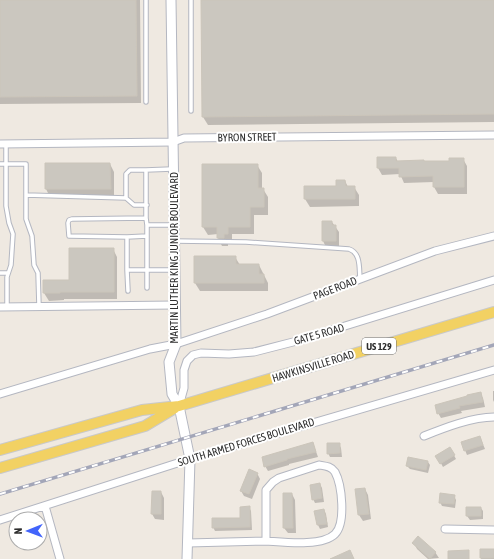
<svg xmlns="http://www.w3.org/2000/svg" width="494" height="559" viewBox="0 0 494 559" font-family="'Asap Condensed',sans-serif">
  <rect width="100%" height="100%" fill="#efe9e1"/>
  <path fill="#0003" d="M0 0H140L141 103 0 104Z
    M202 0H494V122L208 125 203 117Z
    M396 158 398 162H450L463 159 467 166V194H438L434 187V182L404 183 400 174 382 175 378 168Z
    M46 164H110L114 172V196L50 197 46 189Z
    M257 165 262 173V189H263L268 197V215H254V234H232V241H228V246H222L218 238V234L208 235 203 227Z
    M345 181 348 187H354L359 195V206L310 207 305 199V187H337Z
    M332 222 339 232V246L326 247 323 241Z
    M113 249 117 257V299H64V300L49 301 44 293V281H70Z
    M235 257 240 265H259L268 283V291H200L195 283Z
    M493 391H494V402L493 400Z
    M480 393 483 398 485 407 461 411 462 413 441 418 438 413Z
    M480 437 485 449 467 455 462 443Z
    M313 443 318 457 289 464V465L268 471 265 466Z
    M339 444 341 448 342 457H330L328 453Z
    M450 448 456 459 443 467 437 456Z
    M428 462 430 465 428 473 410 469 407 466Z
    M257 473 260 479 252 499 244 496 241 491Z
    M320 484 322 488 324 502 315 503 313 499Z
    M365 489 368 495 371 519 363 521 359 515Z
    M161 492 164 498V520L155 519 152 514Z
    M292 494 295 500 296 533H288L284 528Z
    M454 496 456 500 455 508 442 506 440 502Z
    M249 507 251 511 252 530 215 531 213 527 241 519Z
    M467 508H481L483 511V519L470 520 467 516Z
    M324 510 326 514 328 527 320 529 318 525 316 511Z
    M414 543 435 552 439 558 428 559 417 549Z
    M481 550H494V559H481Z"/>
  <path fill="#cbc7bf" stroke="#cbc5ba" d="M0 0H136L137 96 0 97Z
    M201 0H494V114L202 117Z
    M377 157H396V161L424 160V161H449V158H464V187H433V176L399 177V168H377Z
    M45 163H110L111 189H45Z
    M202 164H258V188H264V207H250V227H228V234H224V238H217V227H202Z
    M336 180H345L346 186H355V199H304V186H336Z
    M322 221H332V225H336V241H322Z
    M69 248H114V292H60V293H43V280H69Z
    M194 256H236V264H259V274H264V283H194Z
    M481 392 483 402 459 406 460 408 437 414 435 405 467 396V395Z
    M480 436 483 445 464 451 461 442Z
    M313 442 316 452 287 459V460L264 467 262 457Z
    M327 443H340V453L327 454Z
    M450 447 455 455 440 464 435 456Z
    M408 457 428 461 426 470 406 466Z
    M249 469 258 473 249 494 240 491Z
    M320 483 322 498 312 500 310 485Z
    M365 488 369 514 358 515 355 489Z
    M152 491H161V514H151Z
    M283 493H292L293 528H283Z
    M440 493 455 495 454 504 439 503Z
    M250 506V527L212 528V518H240V507Z
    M466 507H481V516H466Z
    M324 509 327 524 317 525 314 511Z
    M418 536 436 552 430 559 412 543Z
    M480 549H494V558H480Z
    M350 550 354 559H330Z
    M469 550V559H448V551Z"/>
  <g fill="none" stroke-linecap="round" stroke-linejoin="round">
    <defs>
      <path id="lane" d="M146 0V102
        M191 0V111
        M6 144V206L9 223 13 234 11 265 7 277V307
        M0 164H26V219L32 236 34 265 38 273 39 306
        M172 169 146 170V218L147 225H173
        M26 195 126 198V174L130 170H146
        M126 198 134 205H147
        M147 225V288
        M127 237 147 236
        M175 241 246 242 349 249C361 253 359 268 360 279
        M127 270V237L69 236 68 223 69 220 72 219 146 218
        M0 273H8
        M128 291 127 270H174"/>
      <path id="street" d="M0 144 173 142 184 138 494 135
        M0 307 175 305
        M0 394 150 349 176 344 267 314 435 251 494 236
        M179 406 184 388V370L187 361 193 355 201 353 229 354 254 352 293 342 494 280
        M424 436C444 428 472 417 494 417
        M319 465C325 466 331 466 335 472 342 485 346 523 335 534 322 547 283 542 266 541V490L273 482 279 478Z
        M45 506 60 559
        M0 520 190 459 494 370
        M445 529 494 530
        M188 543 266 541"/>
      <path id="secondary" d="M171 0 176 344 169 362 172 394 179 406 190 459 187 559"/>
      <path id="primary" d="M0 450 142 410 179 406 494 312
        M0 468 145 426 175 408"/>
    </defs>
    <use href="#lane" stroke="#b4b7c1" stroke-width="5.5"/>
    <use href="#street" stroke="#b4b7c1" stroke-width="9"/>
    <use href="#secondary" stroke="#b4b7c1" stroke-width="11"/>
    <use href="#primary" stroke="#c9c9c9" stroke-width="12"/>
    <use href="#lane" stroke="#fff" stroke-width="3.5"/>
    <use href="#street" stroke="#fff" stroke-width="7"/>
    <use href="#secondary" stroke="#fff" stroke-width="9"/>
    <use href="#primary" stroke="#f2d163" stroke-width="10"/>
    <defs>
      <path id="rail" d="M0 494 494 345"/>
    </defs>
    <use href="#rail" stroke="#a3a6b8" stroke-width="3.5"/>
    <use href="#rail" stroke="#fff" stroke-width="2" stroke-dasharray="6" stroke-linecap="butt"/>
  </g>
  <g text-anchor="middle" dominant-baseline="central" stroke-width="4" stroke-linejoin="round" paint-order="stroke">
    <rect fill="#fff" stroke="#6d6d6d" stroke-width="1" x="362" y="338" width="34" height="16" rx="3"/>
    <g font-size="10" font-weight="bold" fill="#2e2e2e">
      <text x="379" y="346">US 129</text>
    </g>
    <g font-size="11" fill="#2e2e2e" stroke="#fff">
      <text transform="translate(247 137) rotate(-1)">BYRON STREET</text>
      <text transform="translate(174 258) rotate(-90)">MARTIN LUTHER KING JUNIOR BOULEVARD</text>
      <text transform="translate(335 288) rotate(-21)">PAGE ROAD</text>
      <text transform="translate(319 334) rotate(-16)">GATE 5 ROAD</text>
      <text transform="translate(313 366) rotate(-17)">HAWKINSVILLE ROAD</text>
      <text transform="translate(246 442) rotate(-17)">SOUTH ARMED FORCES BOULEVARD</text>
    </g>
  </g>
  <g transform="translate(28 531) rotate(269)"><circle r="19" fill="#ffffff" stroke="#ababab"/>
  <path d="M0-3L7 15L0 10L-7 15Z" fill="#4264fb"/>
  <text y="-6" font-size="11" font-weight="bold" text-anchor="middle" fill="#2e2e2e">N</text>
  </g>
</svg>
